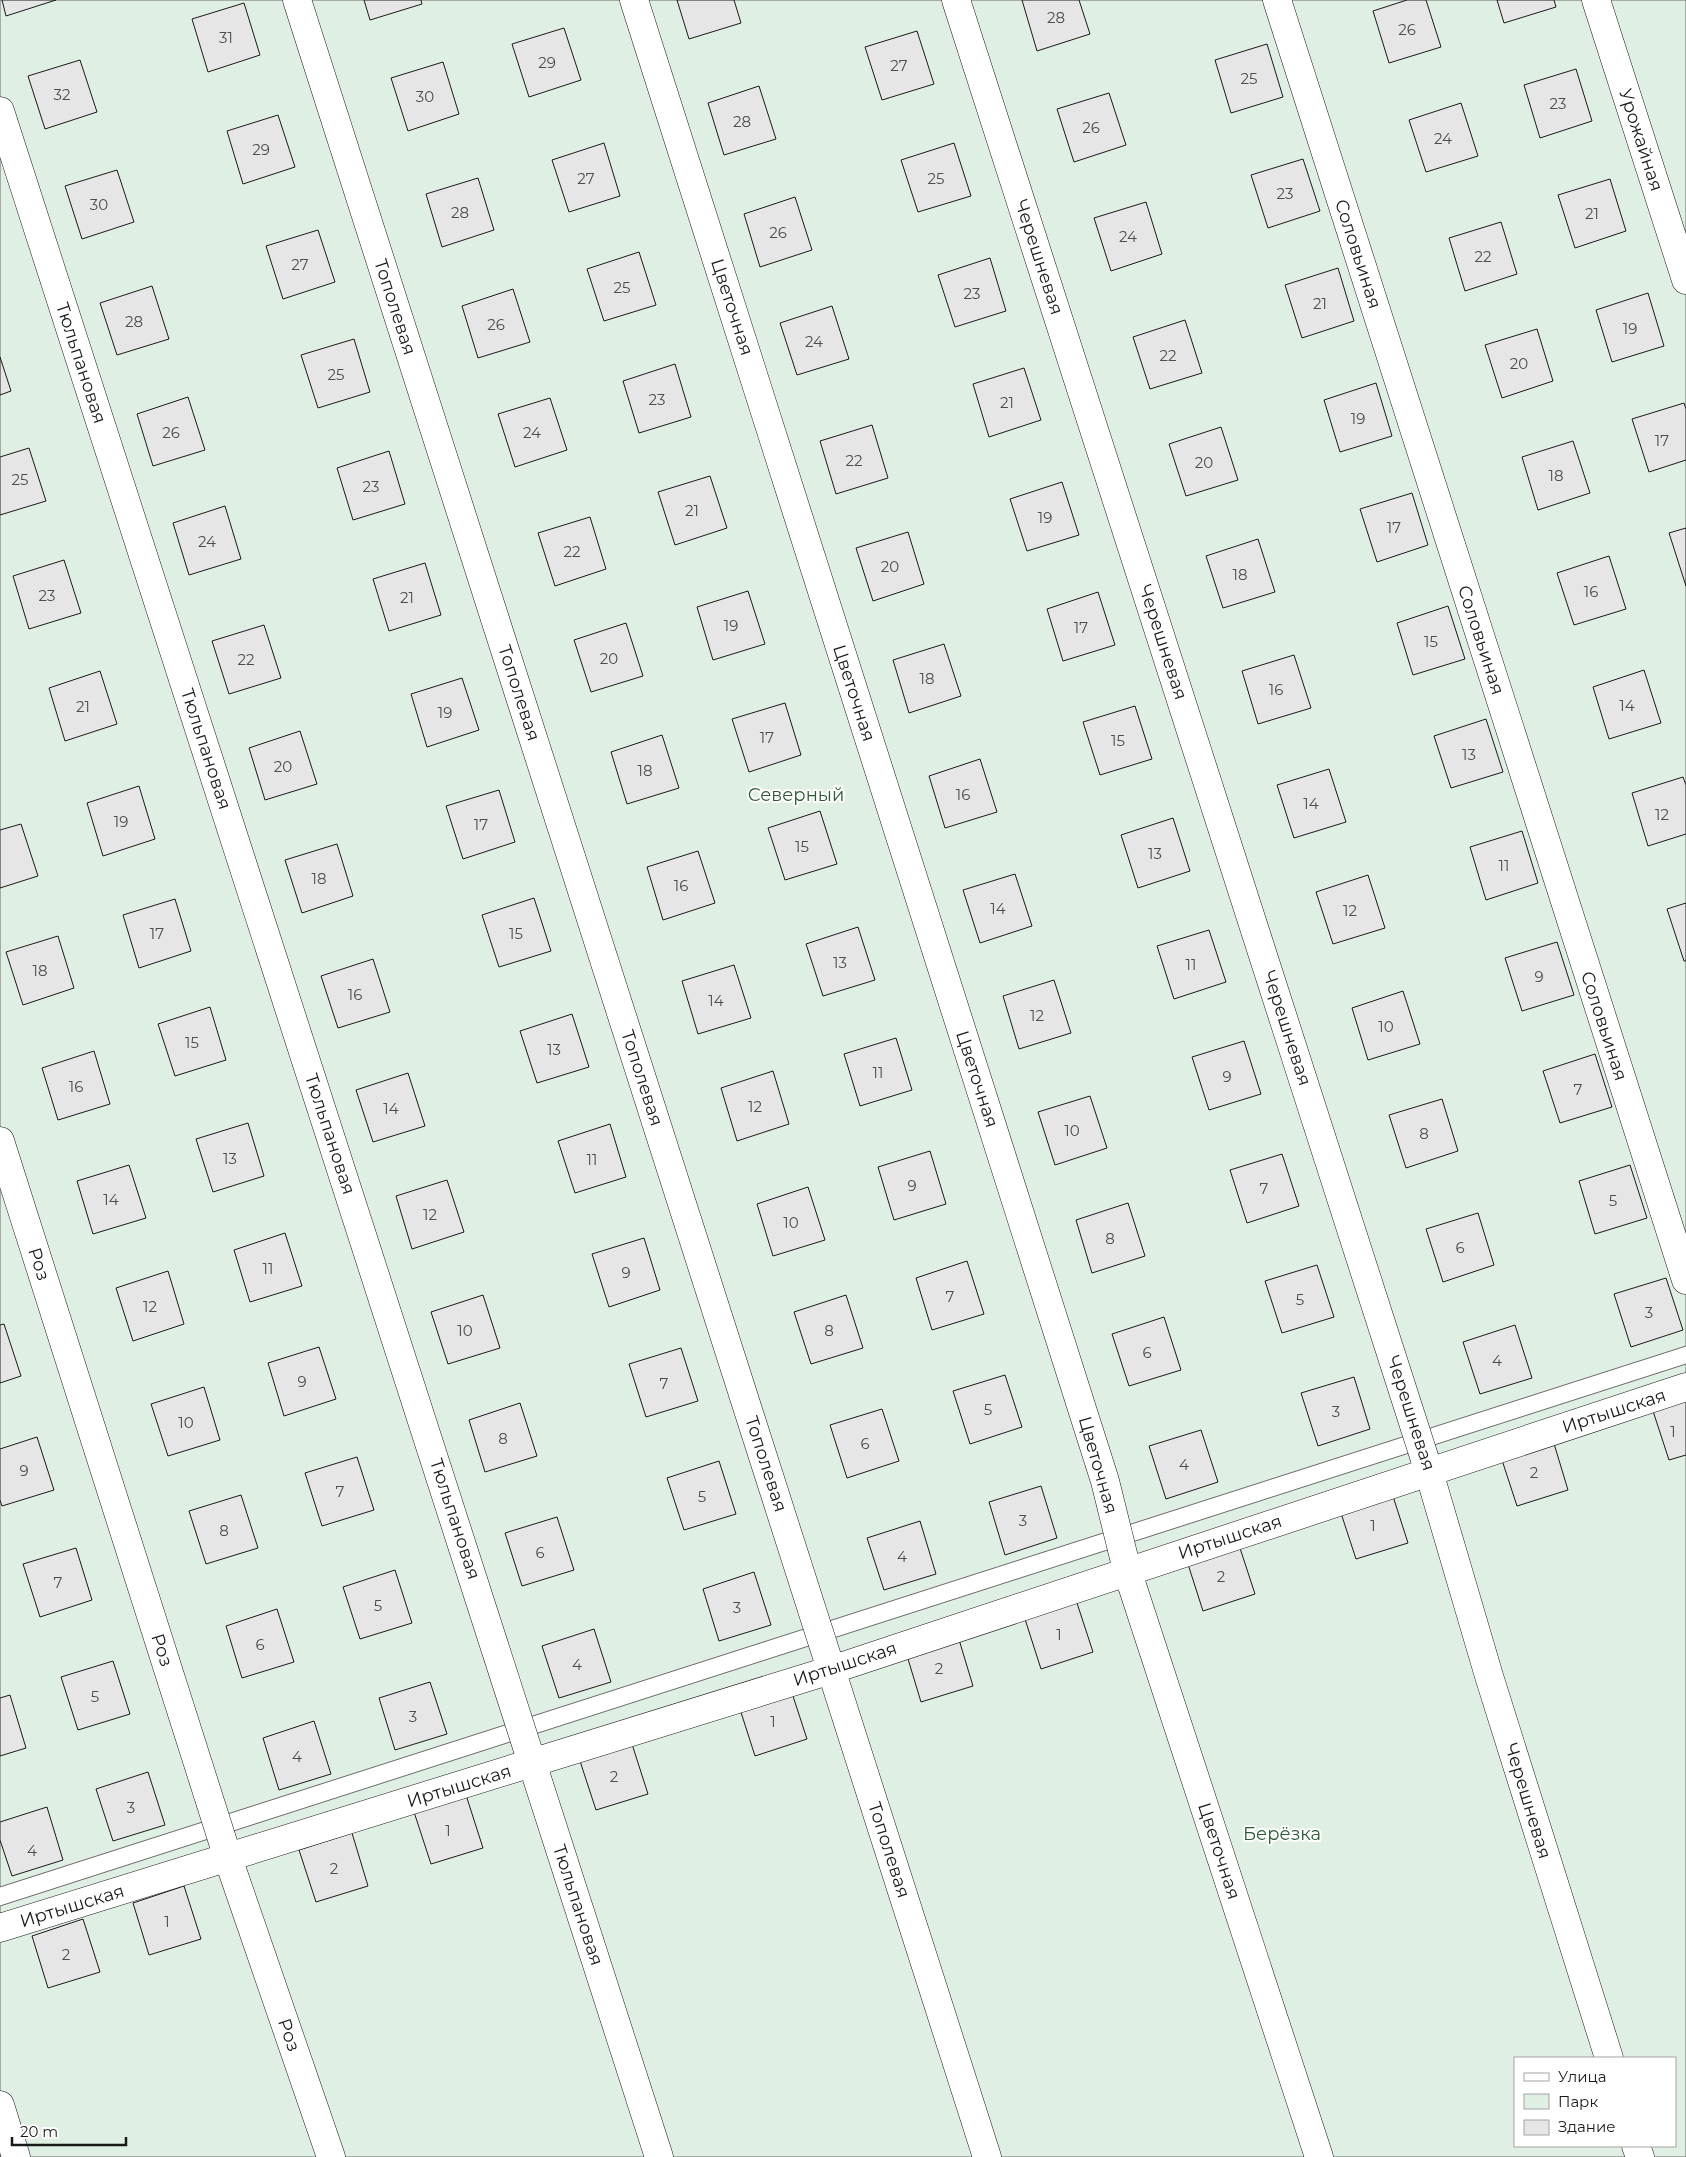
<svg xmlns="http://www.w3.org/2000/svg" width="1686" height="2157" viewBox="0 0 1686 2157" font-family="Montserrat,sans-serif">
  <rect width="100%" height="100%" fill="#fff"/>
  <path fill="#e0efe3" stroke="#6a6a6a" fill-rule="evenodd" d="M0 0H1686V1346L0 1887Z
    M1686 1364V2157H0V1906ZM1515 2058H1675V2146H1515Z"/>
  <path fill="#e6e6e6" stroke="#1a1a1a" d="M2 0H56L6 16Z
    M364 0H421L422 4 370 20Z
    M677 0H734L741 23 689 39Z
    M1022 0H1079L1090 34 1037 51Z
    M1407 0H1426L1441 47 1389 63 1373 11Z
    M1497 0H1554L1556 7 1504 23Z
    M244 3 260 55 208 72 192 19Z
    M564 28 581 80 529 97 512 44Z
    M917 31 934 84 882 100 865 47Z
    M1267 44 1283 97 1231 113 1215 60Z
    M80 60 97 112 45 129 28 76Z
    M443 62 459 114 408 131 391 78Z
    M1576 69 1592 121 1540 138 1524 85Z
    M759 86 776 139 724 155 708 103Z
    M1109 93 1126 145 1074 162 1057 109Z
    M1461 103 1478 156 1426 172 1409 120Z
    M278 115 295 167 243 184 227 131Z
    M604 143 620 196 569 212 552 160Z
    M954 143 971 196 918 212 901 160Z
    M1303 159 1320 211 1268 228 1251 175Z
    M117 170 134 222 82 239 65 186Z
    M478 178 494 230 442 247 426 194Z
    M1610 179 1626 231 1575 248 1558 195Z
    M795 197 812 250 760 267 744 214Z
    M1146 202 1162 254 1111 271 1094 218Z
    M1501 222 1517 274 1465 291 1449 238Z
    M318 230 335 282 283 299 266 246Z
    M639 252 656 305 604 321 587 269Z
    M990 258 1006 311 955 327 938 275Z
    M1338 268 1354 321 1302 338 1285 285Z
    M152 286 169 339 117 355 100 303Z
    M513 289 530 342 478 358 462 306Z
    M1648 293 1664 346 1612 362 1596 310Z
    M832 306 849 359 797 375 780 323Z
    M1185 320 1202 373 1150 389 1133 337Z
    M1537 329 1553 381 1502 398 1485 345Z
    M354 339 370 392 318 408 301 355Z
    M0 357 11 391 0 395Z
    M675 364 691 417 639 433 623 381Z
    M1024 368 1041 420 989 437 973 384Z
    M1376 383 1392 436 1340 452 1324 400Z
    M188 397 205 450 153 466 137 414Z
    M550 398 567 450 515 467 498 414Z
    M1684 403 1686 409V460L1649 472 1632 419Z
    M872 425 888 478 836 494 820 441Z
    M1221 427 1238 480 1186 496 1169 444Z
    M1573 441 1590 493 1538 510 1522 457Z
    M29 448 46 501 0 515V457Z
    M389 451 405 504 353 520 337 468Z
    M710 476 727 528 675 545 658 492Z
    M1062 482 1079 535 1027 551 1010 499Z
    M1412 493 1428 545 1377 562 1360 509Z
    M225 506 241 559 189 575 173 523Z
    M590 517 606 569 555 586 538 533Z
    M1686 528V586L1669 533Z
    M908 532 924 584 873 601 856 548Z
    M1258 539 1275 592 1223 608 1206 556Z
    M1609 556 1626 609 1574 625 1557 573Z
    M64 560 81 613 29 629 13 576Z
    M425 563 441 615 389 631 373 579Z
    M748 591 765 644 713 660 697 607Z
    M1098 592 1115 645 1063 661 1047 609Z
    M1448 606 1465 659 1413 675 1397 623Z
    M626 623 643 676 591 692 574 640Z
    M264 625 281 678 229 694 212 641Z
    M944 644 961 696 909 713 893 660Z
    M1294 655 1311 708 1258 724 1242 671Z
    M1644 670 1661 723 1609 739 1593 687Z
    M100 671 117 724 65 741 49 688Z
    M462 678 479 730 427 747 411 694Z
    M785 703 801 755 749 772 732 719Z
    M1135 706 1152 759 1100 775 1083 722Z
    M1486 719 1503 772 1451 788 1434 736Z
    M300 731 317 784 265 800 249 748Z
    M662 735 679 788 627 804 611 752Z
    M980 759 997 812 945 828 929 776Z
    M1329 769 1346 822 1294 838 1277 785Z
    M1683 777 1686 785V834L1648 846 1632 793Z
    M139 786 155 839 103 856 87 803Z
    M499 790 515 842 463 859 446 806Z
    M820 811 837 864 785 880 768 828Z
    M1173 818 1190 871 1138 888 1121 835Z
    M21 824 38 876 0 888V830Z
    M1522 831 1538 883 1486 900 1470 847Z
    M337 844 353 896 302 913 285 860Z
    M698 851 715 903 663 920 647 867Z
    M1015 874 1032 926 980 943 963 890Z
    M1368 875 1385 928 1333 944 1316 892Z
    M534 898 551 951 499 967 482 915Z
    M175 899 191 951 139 968 123 915Z
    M1686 903V961H1684L1667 909Z
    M858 927 875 980 823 996 806 944Z
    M1209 930 1226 982 1174 999 1157 946Z
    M58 936 74 988 23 1005 6 952Z
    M1557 942 1574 995 1522 1011 1505 958Z
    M373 959 390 1012 338 1028 321 976Z
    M734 965 751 1018 698 1034 682 981Z
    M1054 980 1071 1033 1019 1049 1003 996Z
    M1403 991 1420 1044 1368 1060 1352 1008Z
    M210 1007 226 1060 175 1076 158 1024Z
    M572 1014 589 1067 537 1083 520 1031Z
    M896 1038 912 1090 860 1106 844 1054Z
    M1244 1041 1261 1094 1209 1110 1192 1057Z
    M94 1051 110 1104 58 1120 42 1068Z
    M1595 1054 1612 1107 1560 1123 1543 1071Z
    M773 1071 789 1124 737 1141 721 1088Z
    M408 1073 425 1126 373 1142 356 1090Z
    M1090 1096 1107 1148 1055 1165 1038 1112Z
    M1442 1099 1458 1151 1406 1168 1389 1115Z
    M248 1123 264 1176 213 1192 196 1139Z
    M610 1124 626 1177 575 1193 558 1141Z
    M930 1151 946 1204 894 1220 878 1167Z
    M1282 1154 1299 1206 1247 1223 1230 1170Z
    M129 1165 146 1218 93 1234 77 1181Z
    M1630 1165 1647 1218 1595 1234 1579 1181Z
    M447 1180 464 1232 412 1249 396 1196Z
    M808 1187 825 1240 773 1256 757 1204Z
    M1128 1203 1145 1256 1092 1273 1076 1220Z
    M1478 1213 1494 1265 1443 1282 1426 1229Z
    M285 1233 302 1286 250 1302 234 1250Z
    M644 1238 660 1290 609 1307 592 1254Z
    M967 1261 984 1314 932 1330 916 1278Z
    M1317 1265 1334 1317 1282 1333 1265 1281Z
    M168 1271 184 1324 133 1341 116 1288Z
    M1666 1278 1683 1330 1631 1347 1614 1294Z
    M483 1295 500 1348 448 1364 431 1312Z
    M846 1295 863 1348 811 1364 794 1312Z
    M1164 1317 1181 1370 1129 1386 1112 1334Z
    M4 1324 21 1376 0 1383V1325Z
    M1515 1325 1532 1378 1480 1394 1463 1342Z
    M319 1347 336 1399 284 1416 268 1363Z
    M681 1348 698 1401 646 1417 629 1364Z
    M1005 1375 1022 1427 970 1444 953 1391Z
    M1354 1377 1370 1429 1318 1446 1301 1393Z
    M204 1387 220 1440 168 1456 151 1404Z
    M1686 1397V1455L1669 1460 1652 1408Z
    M520 1403 537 1456 485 1472 469 1420Z
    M882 1409 899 1461 847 1478 830 1425Z
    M1201 1430 1218 1482 1166 1499 1149 1446Z
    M37 1437 54 1490 2 1506 0 1500V1449Z
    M1552 1437 1568 1490 1517 1506 1500 1454Z
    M357 1457 374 1510 322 1526 305 1473Z
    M719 1461 736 1514 684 1530 667 1478Z
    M1041 1486 1057 1538 1005 1555 989 1502Z
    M1391 1490 1408 1543 1356 1559 1339 1507Z
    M241 1495 258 1548 206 1564 189 1511Z
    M557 1517 574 1570 522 1586 505 1533Z
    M920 1521 936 1574 884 1590 867 1538Z
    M1238 1542 1255 1594 1203 1611 1186 1558Z
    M76 1548 92 1600 40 1617 23 1564Z
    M395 1570 412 1623 360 1639 343 1587Z
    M754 1572 771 1625 719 1641 703 1589Z
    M1076 1600 1093 1652 1041 1669 1024 1616Z
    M277 1609 294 1662 242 1678 226 1626Z
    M594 1629 611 1682 559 1698 542 1646Z
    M957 1633 973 1686 921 1702 905 1649Z
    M113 1661 130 1714 78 1730 61 1677Z
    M430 1682 447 1734 395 1750 379 1698Z
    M790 1687 807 1739 755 1756 738 1703Z
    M10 1695 26 1748 0 1756V1698Z
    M314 1721 331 1774 279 1790 263 1738Z
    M631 1741 648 1794 596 1810 579 1758Z
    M148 1772 165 1825 113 1841 96 1789Z
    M466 1795 483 1848 431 1864 414 1812Z
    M47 1807 63 1860 12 1876 0 1840V1822Z
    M352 1833 368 1886 316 1902 299 1850Z
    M184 1886 201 1939 149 1955 133 1903Z
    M83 1919 100 1972 48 1988 32 1936Z"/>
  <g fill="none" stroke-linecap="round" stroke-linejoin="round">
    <defs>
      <path id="minor" d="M297 0 987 2157
        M634 0 1105 1481 1127 1570 1319 2157
        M956 0 1429 1472 1489 1676 1609 2058
        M1277 0 1686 1280
        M1596 0 1686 280
        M0 111 659 2157
        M0 1141 228 1858 331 2157
        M0 1928 831 1670 1686 1387
        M0 2105 16 2157
        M1636 2146 1640 2157"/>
    </defs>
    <use href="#minor" stroke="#1a1a1a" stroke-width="29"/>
    <use href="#minor" stroke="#fff" stroke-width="28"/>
  </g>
  <g text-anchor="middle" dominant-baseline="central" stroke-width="4" stroke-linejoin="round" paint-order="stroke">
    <g font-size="15" fill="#4d4d4d">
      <text x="1056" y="17">28</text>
      <text x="1407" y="29">26</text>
      <text x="226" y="37">31</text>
      <text x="547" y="62">29</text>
      <text x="899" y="65">27</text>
      <text x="1249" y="78">25</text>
      <text x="62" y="94">32</text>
      <text x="425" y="96">30</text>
      <text x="1558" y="103">23</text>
      <text x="742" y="121">28</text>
      <text x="1091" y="127">26</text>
      <text x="1443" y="138">24</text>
      <text x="261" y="149">29</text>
      <text x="586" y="178">27</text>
      <text x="936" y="178">25</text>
      <text x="1285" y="193">23</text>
      <text x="99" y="204">30</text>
      <text x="460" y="212">28</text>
      <text x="1592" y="213">21</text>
      <text x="778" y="232">26</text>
      <text x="1128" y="236">24</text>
      <text x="1483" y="256">22</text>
      <text x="300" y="264">27</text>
      <text x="622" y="287">25</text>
      <text x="972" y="293">23</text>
      <text x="1320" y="303">21</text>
      <text x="134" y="321">28</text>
      <text x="496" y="324">26</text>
      <text x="1630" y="328">19</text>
      <text x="814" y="341">24</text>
      <text x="1168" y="355">22</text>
      <text x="1519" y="363">20</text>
      <text x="336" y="374">25</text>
      <text x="657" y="399">23</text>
      <text x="1007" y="402">21</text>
      <text x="1358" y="418">19</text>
      <text x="171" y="432">26</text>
      <text x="532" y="432">24</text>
      <text x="1662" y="440">17</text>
      <text x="854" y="460">22</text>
      <text x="1204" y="462">20</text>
      <text x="1556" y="475">18</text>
      <text x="20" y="479">25</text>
      <text x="371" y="486">23</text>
      <text x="692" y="510">21</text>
      <text x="1045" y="517">19</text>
      <text x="1394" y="527">17</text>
      <text x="207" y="541">24</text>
      <text x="572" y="551">22</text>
      <text x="890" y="566">20</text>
      <text x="1240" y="574">18</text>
      <text x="1591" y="591">16</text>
      <text x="47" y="595">23</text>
      <text x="407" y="597">21</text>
      <text x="731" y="625">19</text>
      <text x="1081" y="627">17</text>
      <text x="1431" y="641">15</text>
      <text x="609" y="658">20</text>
      <text x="246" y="659">22</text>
      <text x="927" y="678">18</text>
      <text x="1276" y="689">16</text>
      <text x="1627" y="705">14</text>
      <text x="83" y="706">21</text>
      <text x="445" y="712">19</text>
      <text x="767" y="737">17</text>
      <text x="1118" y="740">15</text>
      <text x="1469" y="754">13</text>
      <text x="283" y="766">20</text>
      <text x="645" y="770">18</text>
      <text x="963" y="794">16</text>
      <text x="1311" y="803">14</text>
      <text x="1662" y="814">12</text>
      <text x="121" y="821">19</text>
      <text x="481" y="824">17</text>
      <text x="802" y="846">15</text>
      <text x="1155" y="853">13</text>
      <text x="1504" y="865">11</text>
      <text x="319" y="878">18</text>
      <text x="681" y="885">16</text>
      <text x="998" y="908">14</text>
      <text x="1350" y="910">12</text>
      <text x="157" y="933">17</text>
      <text x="516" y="933">15</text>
      <text x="840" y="962">13</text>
      <text x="1191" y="964">11</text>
      <text x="40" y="970">18</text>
      <text x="1539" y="976">9</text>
      <text x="355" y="994">16</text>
      <text x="716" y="1000">14</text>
      <text x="1037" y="1015">12</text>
      <text x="1386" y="1026">10</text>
      <text x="192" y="1042">15</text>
      <text x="554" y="1049">13</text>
      <text x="878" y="1072">11</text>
      <text x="1227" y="1076">9</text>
      <text x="76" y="1086">16</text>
      <text x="1578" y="1089">7</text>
      <text x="755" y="1106">12</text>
      <text x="391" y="1108">14</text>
      <text x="1072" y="1130">10</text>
      <text x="1424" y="1133">8</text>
      <text x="230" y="1158">13</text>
      <text x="592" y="1159">11</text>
      <text x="912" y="1185">9</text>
      <text x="1264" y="1188">7</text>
      <text x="111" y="1199">14</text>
      <text x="1613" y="1200">5</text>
      <text x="430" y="1214">12</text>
      <text x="791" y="1222">10</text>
      <text x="1110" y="1238">8</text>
      <text x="1460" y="1247">6</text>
      <text x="268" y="1268">11</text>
      <text x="626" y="1272">9</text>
      <text x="950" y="1296">7</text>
      <text x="1300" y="1299">5</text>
      <text x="150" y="1306">12</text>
      <text x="1649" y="1312">3</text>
      <text x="465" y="1330">10</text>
      <text x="829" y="1330">8</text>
      <text x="1147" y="1352">6</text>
      <text x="1497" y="1360">4</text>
      <text x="302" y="1381">9</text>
      <text x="664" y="1383">7</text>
      <text x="988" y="1409">5</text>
      <text x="1336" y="1411">3</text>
      <text x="186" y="1422">10</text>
      <text x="1673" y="1431">1</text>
      <text x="503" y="1438">8</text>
      <text x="865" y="1443">6</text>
      <text x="1184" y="1464">4</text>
      <text x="24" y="1470">9</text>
      <text x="1534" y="1472">2</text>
      <text x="340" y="1491">7</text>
      <text x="702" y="1496">5</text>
      <text x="1023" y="1520">3</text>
      <text x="1373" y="1525">1</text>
      <text x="224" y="1530">8</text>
      <text x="540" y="1552">6</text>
      <text x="902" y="1556">4</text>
      <text x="1221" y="1576">2</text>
      <text x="58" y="1582">7</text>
      <text x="378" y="1605">5</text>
      <text x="737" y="1607">3</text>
      <text x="1059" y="1634">1</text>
      <text x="260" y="1644">6</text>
      <text x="577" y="1664">4</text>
      <text x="939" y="1668">2</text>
      <text x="95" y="1696">5</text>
      <text x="413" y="1716">3</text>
      <text x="773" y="1721">1</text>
      <text x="297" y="1756">4</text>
      <text x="614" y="1776">2</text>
      <text x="131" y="1807">3</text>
      <text x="448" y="1830">1</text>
      <text x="32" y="1850">4</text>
      <text x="334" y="1868">2</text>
      <text x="167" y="1921">1</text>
      <text x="66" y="1954">2</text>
    </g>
    <g font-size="18" fill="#1a1a1a" stroke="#fff">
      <text transform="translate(1641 140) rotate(72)">Урожайная</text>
      <text transform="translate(1358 254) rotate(72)">Соловьиная</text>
      <text transform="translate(1039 257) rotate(72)">Черешневая</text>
      <text transform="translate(395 307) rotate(72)">Тополевая</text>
      <text transform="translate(732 307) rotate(72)">Цветочная</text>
      <text transform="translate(81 363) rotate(72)">Тюльпановая</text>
      <text transform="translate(1481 640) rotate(72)">Соловьиная</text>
      <text transform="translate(1163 642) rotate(72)">Черешневая</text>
      <text transform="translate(519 693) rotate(72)">Тополевая</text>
      <text transform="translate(854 693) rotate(72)">Цветочная</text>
      <text transform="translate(206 749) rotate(72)">Тюльпановая</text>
      <text transform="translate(1604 1026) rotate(72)">Соловьиная</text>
      <text transform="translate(1287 1028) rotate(72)">Черешневая</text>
      <text transform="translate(642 1078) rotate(72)">Тополевая</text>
      <text transform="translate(977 1079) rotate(72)">Цветочная</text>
      <text transform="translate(330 1134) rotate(72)">Тюльпановая</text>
      <text transform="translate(39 1264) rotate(72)">Роз</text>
      <text transform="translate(1614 1411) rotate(-18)">Иртышская</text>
      <text transform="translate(1411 1413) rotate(72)">Черешневая</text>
      <text transform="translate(766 1464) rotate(72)">Тополевая</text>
      <text transform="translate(1098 1465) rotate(74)">Цветочная</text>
      <text transform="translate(455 1519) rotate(72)">Тюльпановая</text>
      <text transform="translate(1230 1537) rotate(-18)">Иртышская</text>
      <text transform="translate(162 1650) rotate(72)">Роз</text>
      <text transform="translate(845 1664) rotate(-18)">Иртышская</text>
      <text transform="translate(459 1786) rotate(-17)">Иртышская</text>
      <text transform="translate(1528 1801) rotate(73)">Черешневая</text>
      <text transform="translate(889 1850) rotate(72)">Тополевая</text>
      <text transform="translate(1219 1851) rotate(72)">Цветочная</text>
      <text transform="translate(578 1905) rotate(72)">Тюльпановая</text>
      <text transform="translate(72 1906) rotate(-17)">Иртышская</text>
      <text transform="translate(289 2035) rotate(71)">Роз</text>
    </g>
    <g font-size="18" fill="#2b5a34" stroke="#fff">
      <text x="796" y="795">Северный</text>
      <text x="1282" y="1834">Берёзка</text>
    </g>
  </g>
  <rect x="1514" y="2057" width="162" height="90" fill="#ffffff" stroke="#a3a3a3"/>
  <rect x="1524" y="2073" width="25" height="8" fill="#ffffff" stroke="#a3a3a3"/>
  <text x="1558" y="2082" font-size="15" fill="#1a1a1a">Улица</text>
  <rect x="1524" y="2094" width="25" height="15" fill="#e0efe3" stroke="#a3a3a3"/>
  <text x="1558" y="2107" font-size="15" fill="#1a1a1a">Парк</text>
  <rect x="1524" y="2120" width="25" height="15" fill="#e6e6e6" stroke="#a3a3a3"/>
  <text x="1558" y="2132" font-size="15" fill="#1a1a1a">Здание</text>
  <path d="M12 2137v8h114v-8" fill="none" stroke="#1a1a1a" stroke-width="2.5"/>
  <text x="20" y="2137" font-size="15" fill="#1a1a1a" stroke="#ffffff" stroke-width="4" paint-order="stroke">20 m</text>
</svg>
